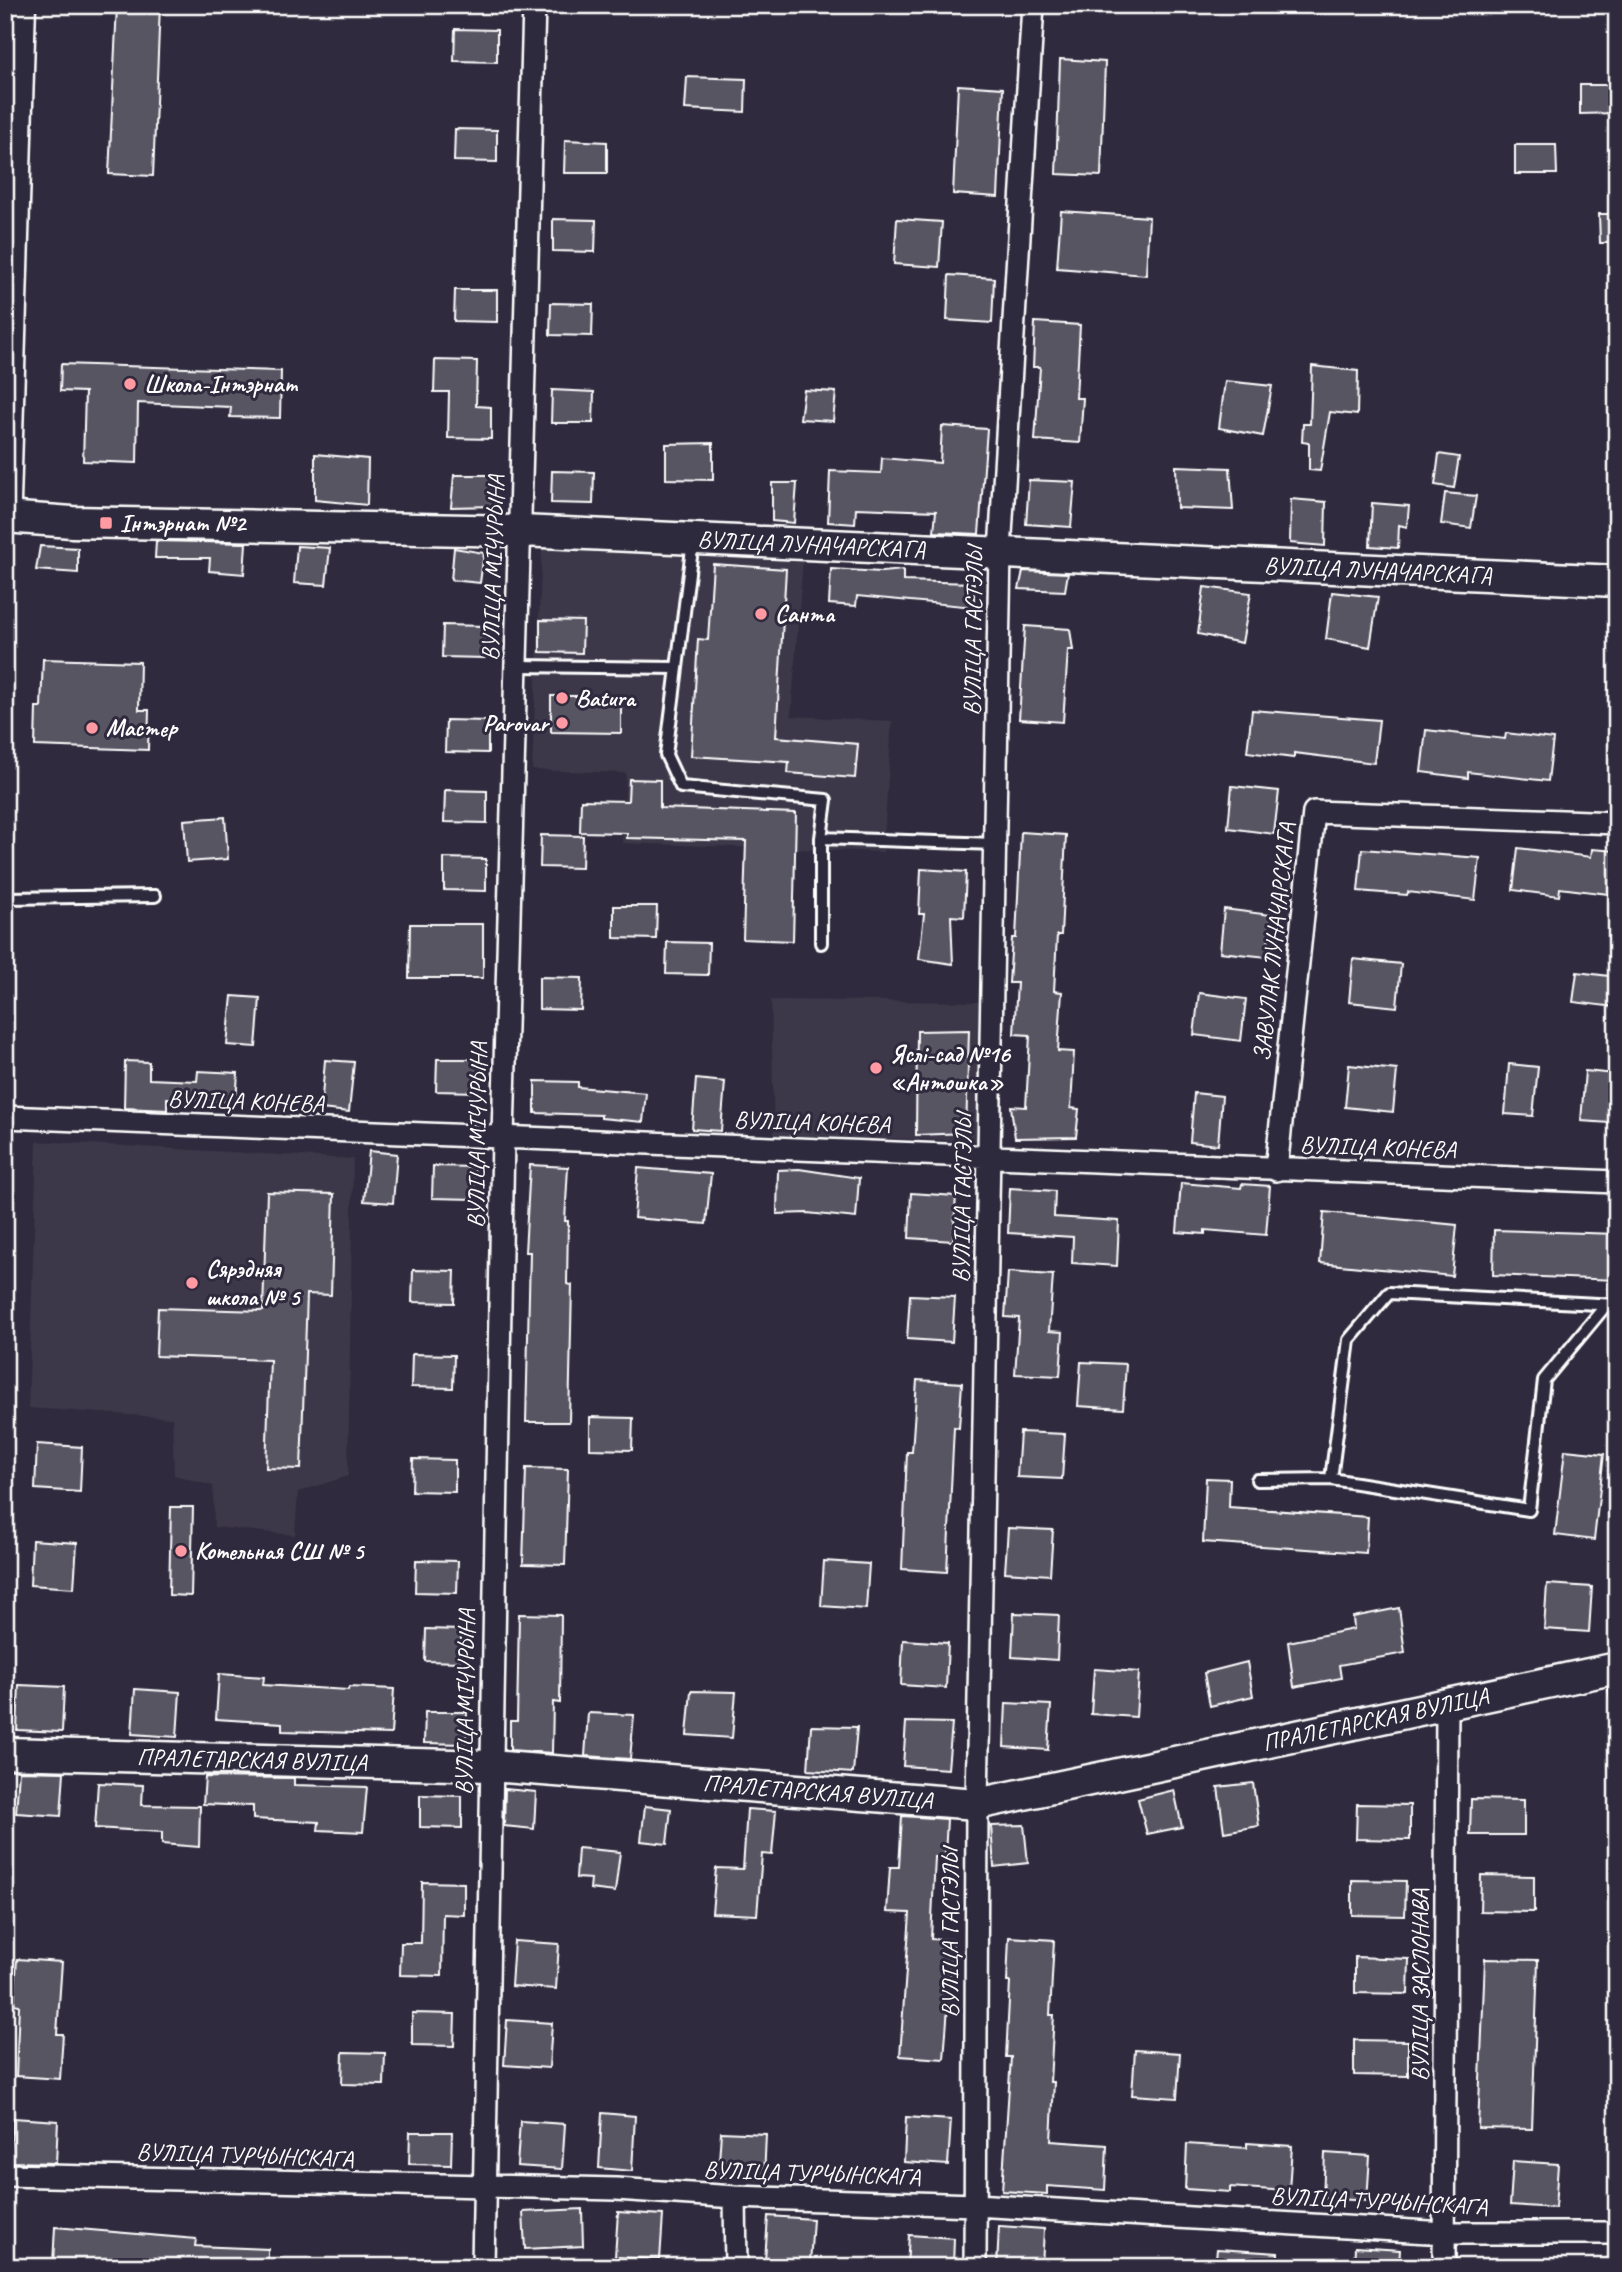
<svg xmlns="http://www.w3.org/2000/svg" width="1622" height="2272" viewBox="0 0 1622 2272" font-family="Caveat,sans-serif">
  <rect width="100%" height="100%" fill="#2f2a3d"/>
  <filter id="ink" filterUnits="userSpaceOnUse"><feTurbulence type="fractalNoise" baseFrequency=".0143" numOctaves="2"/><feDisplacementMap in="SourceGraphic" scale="14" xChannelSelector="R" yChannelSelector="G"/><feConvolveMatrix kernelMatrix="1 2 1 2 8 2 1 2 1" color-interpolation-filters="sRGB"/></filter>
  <g filter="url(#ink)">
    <path fill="#3c3749" d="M542 547 803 559 791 716 892 721 883 852 622 843 626 773 532 770Z
      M771 1000 979 1002 978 1141 774 1135Z
      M37 1141 353 1159 348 1476 298 1492 295 1535 214 1527 213 1486 174 1475 172 1418 28 1408Z"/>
    <path fill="#595564" stroke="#fff" stroke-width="2" d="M117 5H160L153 176 109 174Z
      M455 29 497 30V62L454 61Z
      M1060 59 1105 62 1101 176 1056 174Z
      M687 77 746 79 745 112 685 109Z
      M958 85 1003 88 998 197 953 194Z
      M1580 85H1617V113L1580 114Z
      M455 129 497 130V162L454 161Z
      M565 140 607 142V173H564Z
      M1515 145H1556L1557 174H1515Z
      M1061 211 1149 217 1146 275 1057 268Z
      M1599 214H1617V243H1600Z
      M553 219 596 220 595 252 553 251Z
      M897 219 942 222 939 267 894 264Z
      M949 275 994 278 992 323 947 320Z
      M455 290H497V322L454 321Z
      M551 303 593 304 592 336 550 335Z
      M1035 322 1080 325 1076 398H1083L1080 443 1035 440 1040 367H1033Z
      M435 360 477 361 476 406 491 407V439L448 438 449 392H434Z
      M61 364 281 371 280 418 230 417 231 407 138 403 137 463 83 461 85 392 60 391Z
      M1312 366 1358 371 1357 415 1330 412 1320 471 1309 470V443L1302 442 1303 424H1310Z
      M1225 381 1272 386 1263 436 1219 428Z
      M552 390 594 392 593 423H551Z
      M804 390 836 392 833 421 800 419Z
      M942 426 987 429 979 534 934 532 936 511 856 508 855 524 828 522 830 471 881 473 882 458 940 463Z
      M713 443V480L666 479V444Z
      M315 454 368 459 367 505 315 500Z
      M1439 454 1459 457 1454 488 1435 485Z
      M1176 466 1230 468 1233 510 1177 508Z
      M552 471 594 472 593 504 551 503Z
      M454 475H496L495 506 451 507Z
      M1029 480 1075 482 1071 527 1026 524Z
      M772 483H797L794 523 772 521Z
      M1445 493 1476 496 1471 528 1441 524Z
      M1291 499 1326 502 1325 546 1290 543Z
      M1372 503 1409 506 1407 527 1399 525 1398 548 1370 546Z
      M156 541 246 543 244 574 209 571 210 558H155Z
      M40 546 78 548V573L36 570Z
      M297 546 330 548 326 585 294 583Z
      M454 548 484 553 480 583 451 580Z
      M713 564 786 569 776 737 858 744 855 778 788 773 789 762 691 756 698 639 708 640Z
      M831 569 881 572 903 570V581L974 583V607L857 596 856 606 829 604Z
      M1023 571 1068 573 1065 591 1019 589Z
      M1204 587 1251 593 1242 643 1198 634Z
      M1332 592 1378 597 1370 647 1326 639Z
      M540 620 583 621 582 653 540 652Z
      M443 625 485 626V658L442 657Z
      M1025 626 1070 629 1073 650H1068L1063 722 1019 719Z
      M43 659 140 662 139 710H149L148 750 35 746 36 707H41Z
      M551 696H621V733L551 732Z
      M1252 710 1379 720 1374 763 1294 753V758L1247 752Z
      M446 720 488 721V753L445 752Z
      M1426 730 1505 739 1506 733 1553 739 1548 781 1468 772V778L1421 772Z
      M629 779 660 780V808L796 813 793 941 743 939 746 841 627 838V833L580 832 581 800 628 801Z
      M1232 786 1279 791 1274 834 1228 828Z
      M445 790 487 791V823L444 822Z
      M225 817 228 859 187 862 184 820Z
      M1021 832 1066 835 1061 935H1057L1054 991 1062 992 1058 1051 1074 1052 1071 1108 1079 1109 1076 1137 1015 1138 1011 1106 1026 1107 1030 1035 1014 1034 1017 983H1009L1012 938H1016Z
      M541 835 583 836 582 868 540 867Z
      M1518 848 1591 857 1592 849 1617 851V895L1560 888 1559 896 1513 890Z
      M1362 849 1480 858 1475 900 1408 892 1407 895 1358 891Z
      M444 858 486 859V891L444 890Z
      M921 869 966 872 964 917 951 916 953 964 919 959 924 914H919Z
      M614 906H657L656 939 614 938Z
      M1224 909 1271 915 1267 957 1220 952Z
      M410 924H483V978H409Z
      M667 942 709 943 708 975 666 974Z
      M1353 959 1401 964 1397 1007 1349 1002Z
      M1577 972 1617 977 1615 1007 1573 1002Z
      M539 977 582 978 581 1010 539 1009Z
      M1199 993 1246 999 1241 1041 1194 1035Z
      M232 996 260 998 256 1047 227 1045Z
      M969 1030 966 1133 916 1135 917 1031Z
      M437 1059H479L478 1092 436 1091Z
      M325 1060 354 1062 349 1112 321 1109Z
      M125 1061 149 1062V1079L197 1081 198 1071 238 1073 236 1102 167 1098V1110L124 1108Z
      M1509 1064 1538 1067 1533 1116 1505 1114Z
      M1349 1065 1397 1070 1393 1112 1345 1107Z
      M1585 1071 1614 1074 1610 1123 1581 1121Z
      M696 1079 725 1082 721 1131 692 1129Z
      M535 1081 578 1082V1087L646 1093 643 1122 601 1118V1115L535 1113Z
      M1194 1093 1222 1096 1218 1145 1190 1142Z
      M369 1151 397 1154 393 1203 364 1201Z
      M530 1165 568 1167 565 1221H568L567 1284 572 1285 569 1422H526L530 1252H525Z
      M433 1166 475 1167 474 1199 432 1198Z
      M638 1168 711 1174 706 1224 634 1218Z
      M799 1169 859 1178 856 1218 807 1213 777 1214 778 1170Z
      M1181 1183 1241 1188 1242 1184 1270 1186 1266 1235 1205 1230V1234L1177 1232Z
      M1010 1188 1055 1191 1054 1217 1119 1221 1117 1266 1072 1263 1073 1237 1008 1233Z
      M267 1192 334 1194 331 1295 307 1294 301 1469 266 1468 270 1360 156 1356 158 1308 263 1311Z
      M911 1193 956 1196 953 1241 909 1238Z
      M1324 1212 1457 1225 1452 1276 1320 1263Z
      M1494 1230 1617 1234V1280L1493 1275Z
      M413 1270 455 1271 454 1303 412 1302Z
      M1008 1272 1053 1275 1049 1331 1063 1332 1060 1376 1015 1374 1019 1318 1005 1317Z
      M910 1295 955 1297 952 1342 907 1339Z
      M412 1354 454 1355 453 1388 411 1387Z
      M1081 1362 1126 1364 1123 1409 1078 1406Z
      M917 1380 962 1383 959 1428 954 1427 947 1572 902 1569 907 1452H912Z
      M590 1417 633 1418 632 1450 590 1449Z
      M1020 1432 1065 1434 1062 1479 1017 1477Z
      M37 1444 82 1447 80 1492 35 1489Z
      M1565 1450 1604 1454 1594 1540 1555 1535Z
      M413 1459 455 1460V1492L412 1491Z
      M526 1468 568 1469 565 1565 523 1564Z
      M1206 1478 1230 1479 1229 1507 1368 1517 1366 1553 1203 1542Z
      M171 1507H193L191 1596 169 1595Z
      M1008 1528 1053 1530 1050 1575 1005 1572Z
      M32 1540 77 1543 74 1588 30 1585Z
      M416 1560 458 1561 457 1593 415 1592Z
      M824 1561 869 1564 866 1609 821 1606Z
      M1547 1584 1592 1587 1589 1632 1544 1629Z
      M1399 1608 1405 1653 1339 1665 1341 1678 1294 1687 1288 1642 1354 1629 1353 1617Z
      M1014 1613 1059 1615 1057 1660 1012 1657Z
      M519 1614 561 1615 560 1703 553 1702 552 1753 510 1750V1721H517Z
      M426 1629 461 1630V1662L425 1661Z
      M903 1640 948 1643 946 1688 901 1685Z
      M1247 1662 1253 1696 1210 1706 1204 1673Z
      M1094 1669 1139 1672 1136 1717 1091 1714Z
      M219 1674 264 1677 263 1685 348 1690 349 1687 394 1689 391 1734 282 1731V1723L216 1719Z
      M19 1685 64 1687 62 1732 17 1730Z
      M135 1689 180 1692 177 1737 132 1734Z
      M691 1691 736 1692 732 1738 687 1735Z
      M1006 1703 1051 1705 1048 1750 1004 1747Z
      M425 1712H467L466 1744 424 1743Z
      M588 1713 634 1715 630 1759 585 1756Z
      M906 1722 952 1723 948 1769 903 1766Z
      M811 1726 857 1727 853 1773 808 1770Z
      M19 1771 64 1772 61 1816 16 1813Z
      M205 1777 294 1778V1785L367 1787 363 1832 318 1830 319 1822 253 1819V1806L203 1804Z
      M98 1783 143 1785 142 1805 200 1806 199 1847 162 1844V1832L95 1828Z
      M1253 1783 1259 1826 1224 1832 1218 1787Z
      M505 1789 536 1792 534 1829 504 1826Z
      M1174 1790 1182 1827 1147 1834 1138 1799Z
      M420 1795 462 1796V1828L420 1827Z
      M1471 1799 1524 1800V1835H1470Z
      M1357 1804 1410 1805V1840L1356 1839Z
      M645 1806 671 1809 667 1844 641 1841Z
      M747 1809 776 1811 772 1855 762 1854 757 1915 712 1913 716 1868 743 1869Z
      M902 1816 947 1819 945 1857H935L931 1939 953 1940 944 2059 900 2056 910 1913 887 1912 890 1867H899Z
      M1024 1825 1028 1863 994 1867 991 1826Z
      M578 1848 620 1852 615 1892 590 1889 591 1879 576 1878Z
      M1481 1875 1534 1876V1912L1480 1911Z
      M1352 1880 1406 1881 1405 1916 1352 1915Z
      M422 1882 464 1883V1915L443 1914 442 1976 400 1975 401 1943H421Z
      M1009 1937 1054 1940 1050 2015H1054L1050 2082H1054L1051 2141 1107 2145 1105 2190 1047 2186V2194L1002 2191 1011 2057H1006L1010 1982H1007Z
      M514 1941 559 1944 556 1989 511 1986Z
      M1355 1957 1409 1959 1408 1994 1355 1993Z
      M17 1959 62 1962 57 2034H63L60 2079 16 2076 19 2005 14 2004Z
      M1485 1959 1538 1960 1532 2129 1478 2128Z
      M412 2013 455 2014 454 2046 412 2045Z
      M507 2020 552 2023 549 2068 504 2065Z
      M1354 2040 1408 2041V2076L1354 2075Z
      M1135 2050 1180 2053 1177 2098 1132 2095Z
      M343 2052 385 2053 384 2085 342 2084Z
      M602 2113 635 2116 632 2171 599 2168Z
      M906 2117 951 2120 948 2165 904 2162Z
      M13 2118 58 2121 56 2163 10 2162Z
      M520 2121 565 2124 562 2169 517 2166Z
      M410 2132H452L451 2165 409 2164Z
      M721 2132 766 2134 764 2179 718 2176Z
      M1247 2143 1292 2146 1289 2191 1230 2187V2192L1185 2189 1187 2144 1247 2148Z
      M1325 2153 1370 2156 1367 2201 1323 2198Z
      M1513 2161 1558 2164 1555 2208 1510 2205Z
      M582 2209 583 2246 525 2249 523 2212Z
      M618 2212 663 2215 660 2260 615 2257Z
      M768 2216 813 2219 810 2264 765 2261Z
      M999 2226 1044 2229 1042 2267H997Z
      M55 2227 196 2239 195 2246 268 2249V2267H103L53 2263Z
      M909 2235 954 2238 953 2267H907Z
      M1355 2247 1400 2250 1399 2267H1354Z
      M1217 2249 1278 2253V2267H1215Z"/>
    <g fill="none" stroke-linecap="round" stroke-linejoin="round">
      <defs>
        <path id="lane" d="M693 541 666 755 681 787 826 800 821 838
          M517 666 677 668
          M5 898 155 896
          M821 943V838L995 844
          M1331 1479 1529 1510 1544 1380 1606 1305
          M1257 1480 1331 1479 1349 1340 1389 1293 1617 1305
          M1612 1671 1617 1698"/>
        <path id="street" d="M5 1117 1617 1182
          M1276 1170 1314 812 1617 823
          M5 2175 616 2189 735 2197 975 2205 1445 2233H1617
          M735 2197 736 2267
          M483 2267 503 1137 534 5
          M975 2267 977 1804 1000 551 1033 5
          M1444 2267 1447 1703"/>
        <g id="secondary">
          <path d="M5 502 20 5"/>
          <path id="s1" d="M5 517 72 522 521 531 1617 581"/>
          <path id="s2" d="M5 1753 490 1766 977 1804 1617 1668"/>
        </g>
      </defs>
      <use href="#lane" stroke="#fff" stroke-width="16"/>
      <use href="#street" stroke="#fff" stroke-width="26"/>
      <use href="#secondary" stroke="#fff" stroke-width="35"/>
      <use href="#lane" stroke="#2f2a3d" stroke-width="10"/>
      <use href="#street" stroke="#2f2a3d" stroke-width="21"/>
      <use href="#secondary" stroke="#2f2a3d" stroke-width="30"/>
    </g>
  </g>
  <g fill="#ff9aa2" stroke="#2f2a3d" stroke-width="2.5">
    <circle cx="130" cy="384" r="7"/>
    <rect x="99" y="516" width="14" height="14" rx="3.5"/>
    <circle cx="761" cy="614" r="7"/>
    <circle cx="562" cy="698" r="7"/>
    <circle cx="562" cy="723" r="7"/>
    <circle cx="92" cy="728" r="7"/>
    <circle cx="876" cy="1068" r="7"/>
    <circle cx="192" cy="1283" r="7"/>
    <circle cx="181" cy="1551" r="7"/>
  </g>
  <g text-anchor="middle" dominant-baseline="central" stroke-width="6" stroke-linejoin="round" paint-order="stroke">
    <g font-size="24" font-weight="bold" fill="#fff" stroke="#2f2a3d" text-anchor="start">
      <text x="144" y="384">Школа-Інтэрнат</text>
      <text x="120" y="523">Інтэрнат №2</text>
      <text x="775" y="614">Санта</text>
      <text x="576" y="698">Batura</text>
      <text x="548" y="723" text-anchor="end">Parovar</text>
      <text x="106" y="728">Мастер</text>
      <text x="890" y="1054">Яслі-сад №16<tspan x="890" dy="28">«Антошка»</tspan></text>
      <text x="206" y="1269">Сярэдняя<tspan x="206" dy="28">школа № 5</tspan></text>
      <text x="195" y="1551">Котельная СШ № 5</text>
    </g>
    <g font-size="24" fill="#fff" stroke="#2f2a3d">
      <text stroke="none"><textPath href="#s1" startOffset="807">ВУЛІЦА ЛУНАЧАРСКАГА</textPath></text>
      <text transform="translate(493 568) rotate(-88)">ВУЛІЦА МІЧУРЫНА</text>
      <text stroke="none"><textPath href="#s1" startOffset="1374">ВУЛІЦА ЛУНАЧАРСКАГА</textPath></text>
      <text transform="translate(973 631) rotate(-89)">ВУЛІЦА ГАСТЭЛЫ</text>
      <text transform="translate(1274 942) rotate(-84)">ЗАВУЛАК ЛУНАЧАРСКАГА</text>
      <text transform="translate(246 1101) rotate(2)">ВУЛІЦА КОНЕВА</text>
      <text transform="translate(812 1122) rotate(2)">ВУЛІЦА КОНЕВА</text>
      <text transform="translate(477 1135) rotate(-89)">ВУЛІЦА МІЧУРЫНА</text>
      <text transform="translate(1378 1147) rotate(2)">ВУЛІЦА КОНЕВА</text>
      <text transform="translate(962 1198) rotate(-89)">ВУЛІЦА ГАСТЭЛЫ</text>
      <text transform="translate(465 1702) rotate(-89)">ВУЛІЦА МІЧУРЫНА</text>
      <text stroke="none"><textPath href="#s2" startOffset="1381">ПРАЛЕТАРСКАЯ ВУЛІЦА</textPath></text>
      <text stroke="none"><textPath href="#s2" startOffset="247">ПРАЛЕТАРСКАЯ ВУЛІЦА</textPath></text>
      <text stroke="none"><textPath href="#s2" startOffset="814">ПРАЛЕТАРСКАЯ ВУЛІЦА</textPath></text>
      <text transform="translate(950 1933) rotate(-90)">ВУЛІЦА ГАСТЭЛЫ</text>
      <text transform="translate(1420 1985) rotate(-90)">ВУЛІЦА ЗАСЛОНАВА</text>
      <text transform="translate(245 2155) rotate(2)">ВУЛІЦА ТУРЧЫНСКАГА</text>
      <text transform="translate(812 2173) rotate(2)">ВУЛІЦА ТУРЧЫНСКАГА</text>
      <text transform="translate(1379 2201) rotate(3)">ВУЛІЦА ТУРЧЫНСКАГА</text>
    </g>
  </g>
  <rect width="1622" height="2272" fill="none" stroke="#2f2a3d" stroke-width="28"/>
  <rect x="14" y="14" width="1594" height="2244" fill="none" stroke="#fff" stroke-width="2.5" filter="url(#ink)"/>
</svg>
